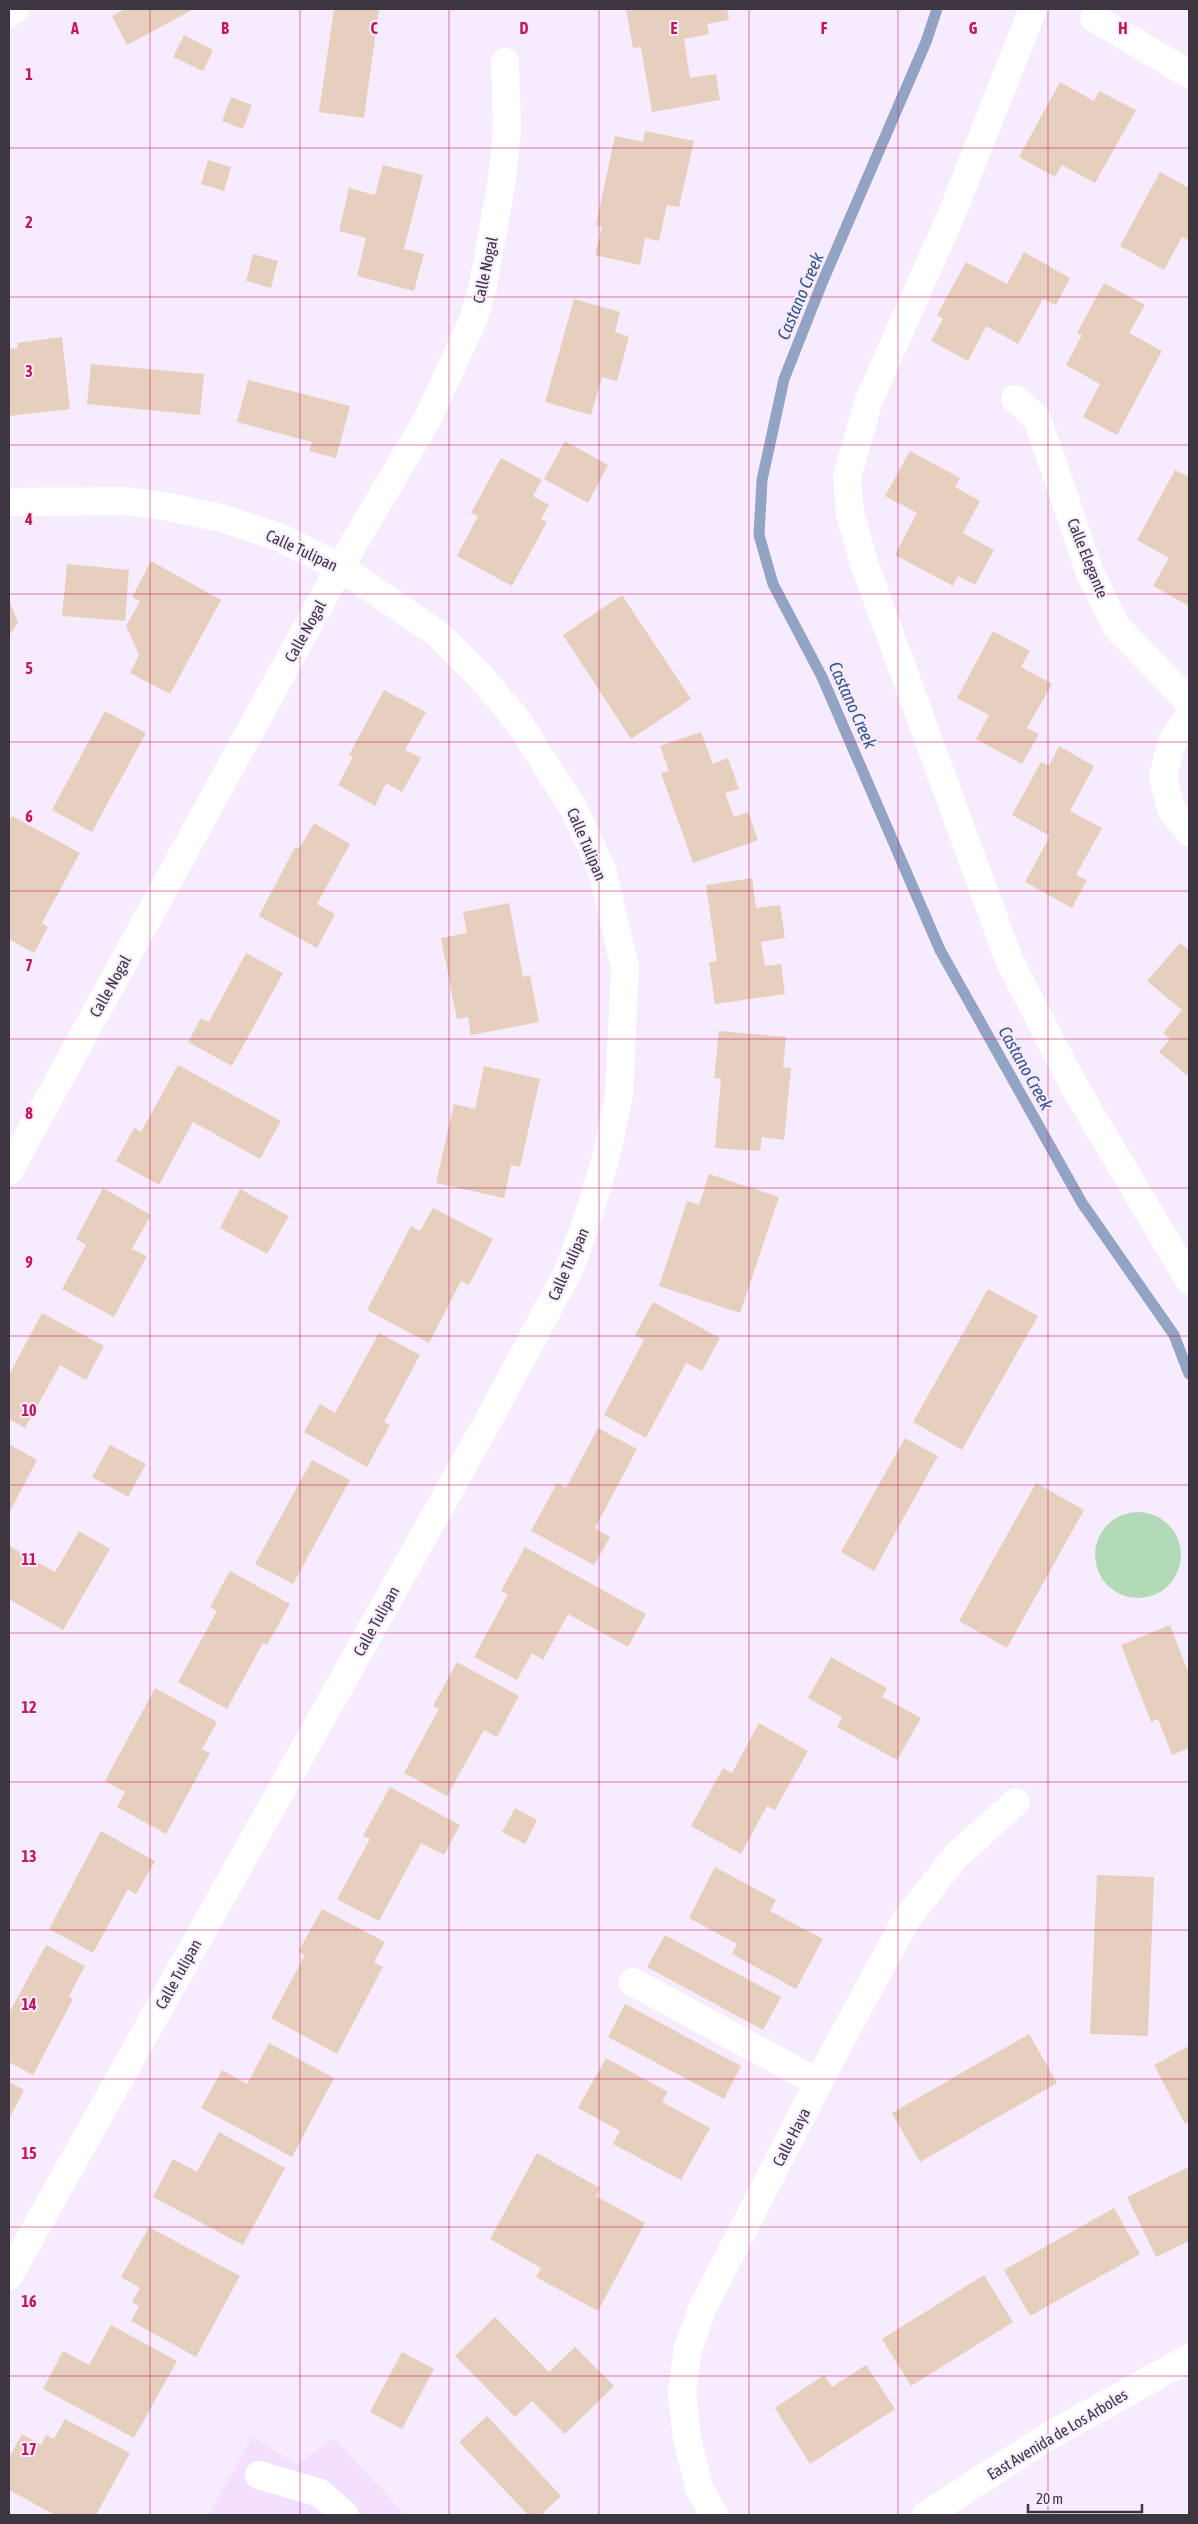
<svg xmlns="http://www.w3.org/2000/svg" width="1198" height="2524" viewBox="0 0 1198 2524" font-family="'Asap Condensed',sans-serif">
  <rect width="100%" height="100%" fill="#f7ebfe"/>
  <path fill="#f3e0ff" d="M252 2437 297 2465 333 2438 406 2515H209Z"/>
  <path fill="#b3dab6" d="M1095 1555a43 43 0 1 1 86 0a43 43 0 1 1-86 0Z"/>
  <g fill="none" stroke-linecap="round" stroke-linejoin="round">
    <path stroke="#92a3c4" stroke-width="11" d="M937 9 926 42 822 283 784 379 762 480 759 535 773 584 822 677 940 950 1082 1203 1174 1335 1189 1374"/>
  </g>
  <path fill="#e7cfbe" d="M125 9H194L127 45 112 16Z
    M334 9H379L364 118 319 112Z
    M626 9H727L729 20 707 24 709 34 684 39 690 78 716 74 720 100 652 112 641 47 633 48Z
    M184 35 213 50 203 71 173 57Z
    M1060 82 1094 101 1099 91 1136 110 1095 183 1062 165 1055 177 1019 157Z
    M231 97 252 105 243 129 222 121Z
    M645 131 694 141 679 207 667 205 659 241 645 238 640 265 595 255 602 227 596 225 615 136 643 142Z
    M208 160 231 167 224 191 201 184Z
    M383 165 423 175 404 249 424 254 414 291 357 276 366 238 339 231 349 188 375 195Z
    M1160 172 1189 188V241L1182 237 1164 270 1120 246Z
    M1024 252 1070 278 1056 305 1043 299 1018 344 986 326 968 361 931 341 943 319 937 315 966 262 1007 284Z
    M253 254 278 261 271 288 246 281Z
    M1104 283 1145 305 1129 333 1162 351 1117 435 1083 417 1100 384 1066 365 1082 335 1077 333Z
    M574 299 620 312 615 332 629 337 617 381 602 377 591 415 545 402Z
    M62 337 70 409 9 416V349L18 348 17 343Z
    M91 364 204 374 200 415 87 404Z
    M248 380 350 406 336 458 309 451 312 442 237 422Z
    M565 441 608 465 588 503 544 479Z
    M910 451 960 478 955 487 980 501 963 533 994 550 975 585 958 576 953 586 895 555 917 513 885 496Z
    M501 458 542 480 533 496 549 505 541 519 547 522 512 586 457 556 478 516 471 513Z
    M1175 470 1189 477V606L1153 586 1169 558 1137 540Z
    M151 561 221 600 170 694 130 673 139 655 126 626 140 601 132 597Z
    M67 564 129 570 125 621 62 616Z
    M622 595 691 699 631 739 563 635Z
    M9 600 18 622 9 636Z
    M993 631 1030 651 1021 667 1052 684 1027 728 1039 734 1022 764 976 739 989 715 957 698Z
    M384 690 426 712 405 750 421 758 402 792 386 783 375 806 338 785 353 757 349 755Z
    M105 711 146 733 92 832 52 810Z
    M701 732 713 764 728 758 739 789 725 793 734 817 748 812 758 840 693 863 661 773 669 771 660 746Z
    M1059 746 1094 766 1070 811 1102 828 1076 875 1087 880 1072 908 1025 882 1050 836 1012 815 1041 762 1049 766Z
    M12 816 80 853 42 923 48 927 34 953 9 939V823Z
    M314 823 350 844 317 904 335 914 317 948 259 916 295 847 299 849Z
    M752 878 756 908 780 905 785 938 761 942 765 966 781 964 785 994 715 1004 709 962 717 961 706 885Z
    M509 903 523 977 530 975 539 1022 471 1035 468 1017 457 1019 441 938 467 933 463 912Z
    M1180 943 1189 950V1077L1159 1052 1170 1039 1163 1033 1182 1010 1147 981Z
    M246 953 283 973 232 1066 188 1042 201 1018 209 1022Z
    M719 1031 786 1037 783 1067 791 1068 784 1140 762 1137 760 1151 715 1148 721 1079 714 1078Z
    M178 1065 281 1121 260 1159 193 1122 159 1185 116 1161 134 1128 141 1132Z
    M484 1066 540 1079 520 1167 511 1165 504 1198 436 1183 454 1104 475 1109Z
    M709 1174 779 1197 740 1313 659 1286 687 1201 699 1205Z
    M103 1188 151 1215 132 1249 147 1256 114 1317 62 1289 86 1245 76 1239Z
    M240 1189 289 1216 267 1254 220 1228Z
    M433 1208 493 1239 469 1285 461 1281 429 1343 367 1310 411 1226 420 1231Z
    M988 1289 1038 1316 962 1450 913 1422Z
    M653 1302 720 1338 702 1371 686 1363 646 1438 604 1415 644 1340 635 1335Z
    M42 1313 104 1346 86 1380 60 1365 25 1428 9 1419V1375Z
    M379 1333 420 1355 384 1422 390 1425 367 1467 304 1432 320 1404 335 1413Z
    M598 1428 637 1449 595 1528 610 1537 594 1565 531 1531 557 1483 566 1488Z
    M905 1438 938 1456 874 1571 841 1552Z
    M9 1444 37 1460 9 1513Z
    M110 1445 146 1464 128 1497 92 1477Z
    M312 1460 350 1480 293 1584 255 1564Z
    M1036 1483 1084 1510 1007 1648 959 1621Z
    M79 1531 110 1549 63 1630 9 1599V1546L55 1572Z
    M525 1547 646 1614 628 1647 568 1614 543 1660 532 1653 517 1680 474 1657 508 1594 501 1591Z
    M230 1571 290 1604 267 1645 263 1643 227 1709 178 1682 217 1611 210 1607Z
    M1170 1625 1189 1674V1748L1172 1755 1158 1719 1151 1722 1121 1645Z
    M831 1657 887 1688 882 1697 921 1718 897 1760 837 1727 842 1717 808 1698Z
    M457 1662 519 1696 497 1737 484 1730 447 1796 404 1773 439 1709 433 1706Z
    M155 1688 217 1722 202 1749 210 1753 166 1834 117 1807 125 1792 105 1781Z
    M759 1723 808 1751 775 1810 767 1806 741 1854 691 1826 723 1768 732 1773Z
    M390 1787 460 1825 444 1855 421 1843 379 1921 337 1899 370 1839 363 1836Z
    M515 1808 537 1820 525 1844 502 1832Z
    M101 1831 155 1861 136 1894 128 1889 93 1953 49 1929Z
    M715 1867 776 1900 770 1911 823 1939 796 1989 732 1954 737 1944 689 1918Z
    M1097 1875 1154 1877 1148 2036 1090 2034Z
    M322 1909 385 1942 374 1962 383 1967 337 2054 271 2018 305 1955 298 1952Z
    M665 1935 781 1997 763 2030 647 1967Z
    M46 1945 85 1966 69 1996 73 1999 33 2075 9 2062V2013Z
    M625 2004 741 2066 724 2099 608 2037Z
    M1029 2034 1057 2083 920 2162 892 2113Z
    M269 2043 334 2078 292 2157 201 2108 222 2070 247 2084Z
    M1189 2046V2122L1185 2124 1154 2065Z
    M606 2058 668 2092 662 2102 710 2128 681 2180 613 2144 620 2131 578 2108Z
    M9 2082 24 2090 9 2119Z
    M219 2132 285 2168 243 2245 153 2197 173 2159 197 2172Z
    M537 2153 600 2188 596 2196 645 2223 598 2311 536 2277 541 2268 490 2239Z
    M1189 2167V2241L1156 2257 1127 2197Z
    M1114 2208 1140 2254 1030 2316 1004 2270Z
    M149 2227 240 2276 196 2357 131 2321 139 2306 132 2302 140 2288 121 2277Z
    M984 2275 1013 2322 911 2386 882 2339Z
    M495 2317 549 2372 575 2347 614 2386 565 2434 532 2401 515 2417 455 2356Z
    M111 2325 177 2361 134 2438 43 2389 63 2351 89 2365Z
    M402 2352 434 2369 402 2429 370 2412Z
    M866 2365 895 2409 810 2464 775 2408 824 2375 832 2387Z
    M487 2416 561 2496 541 2515H528L459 2442Z
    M65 2419 130 2453 96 2515H55L9 2490V2458L22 2434 41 2445 46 2435 54 2439Z"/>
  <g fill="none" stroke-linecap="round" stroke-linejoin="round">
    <path stroke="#fff" stroke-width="28" d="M1033 9 953 211 869 400 847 476 850 514 865 566 1009 960 1074 1086 1189 1280
      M9 14 15 9
      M1094 18 1189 74
      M1015 399 1037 418 1090 573 1116 626 1189 702
      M9 502 124 501 164 506 221 518 279 537 340 567 439 635 480 676 517 720 574 809 602 870 625 967 619 1095 605 1161 589 1214 569 1270 488 1421 9 2276
      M1189 716 1172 741 1163 776 1171 809 1189 832
      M9 1171 340 567 428 418 473 320 483 286 502 180 507 130 505 62
      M633 1982 819 2083
      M259 2475 320 2493 345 2515
      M714 2515 699 2488 687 2438 682 2392 688 2349 702 2309 838 2045 906 1920 955 1857 1016 1802"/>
    <path stroke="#fff" stroke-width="28" d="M926 2515 1052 2434 1189 2358"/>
  </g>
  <path fill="none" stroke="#c2185b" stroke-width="1" stroke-opacity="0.55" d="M150 9V2515M300 9V2515M449 9V2515M599 9V2515M749 9V2515M898 9V2515M1048 9V2515M9 148H1189M9 297H1189M9 445H1189M9 594H1189M9 742H1189M9 891H1189M9 1039H1189M9 1188H1189M9 1336H1189M9 1485H1189M9 1633H1189M9 1782H1189M9 1930H1189M9 2079H1189M9 2227H1189M9 2376H1189"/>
  <g text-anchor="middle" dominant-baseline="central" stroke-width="4" stroke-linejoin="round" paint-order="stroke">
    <g font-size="16" fill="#3c3640" stroke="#f7ebfe">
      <text transform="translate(485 270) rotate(-78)">Calle Nogal</text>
      <text transform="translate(302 550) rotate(25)">Calle Tulipan</text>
      <text transform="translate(1088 558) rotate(68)">Calle Elegante</text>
      <text transform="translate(305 631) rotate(-61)">Calle Nogal</text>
      <text transform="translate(587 844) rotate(67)">Calle Tulipan</text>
      <text transform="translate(110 986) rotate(-61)">Calle Nogal</text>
      <text transform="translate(568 1264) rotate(-66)">Calle Tulipan</text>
      <text transform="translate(376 1621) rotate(-61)">Calle Tulipan</text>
      <text transform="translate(178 1974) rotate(-61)">Calle Tulipan</text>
      <text transform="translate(791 2137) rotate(-63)">Calle Haya</text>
      <text transform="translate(1057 2434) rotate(-31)">East Avenida de Los Arboles</text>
    </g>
    <g font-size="18" font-style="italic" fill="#35568d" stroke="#f7ebfe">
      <text transform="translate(800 296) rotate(-67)">Castano Creek</text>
      <text transform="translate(853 705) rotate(66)">Castano Creek</text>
      <text transform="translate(1026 1068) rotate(61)">Castano Creek</text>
    </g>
  </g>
  <g font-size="16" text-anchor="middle" font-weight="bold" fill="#c2185b" stroke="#f7ebfe" stroke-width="4" stroke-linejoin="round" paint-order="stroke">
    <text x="75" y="34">A</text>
    <text x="225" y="34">B</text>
    <text x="374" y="34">C</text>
    <text x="524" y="34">D</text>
    <text x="674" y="34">E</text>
    <text x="824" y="34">F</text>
    <text x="973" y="34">G</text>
    <text x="1123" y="34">H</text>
    <text x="29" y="80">1</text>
    <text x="29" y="228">2</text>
    <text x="29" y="377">3</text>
    <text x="29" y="525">4</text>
    <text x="29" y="674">5</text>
    <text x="29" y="822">6</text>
    <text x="29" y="971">7</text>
    <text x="29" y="1119">8</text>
    <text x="29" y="1268">9</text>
    <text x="29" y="1416">10</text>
    <text x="29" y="1565">11</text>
    <text x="29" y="1713">12</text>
    <text x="29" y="1862">13</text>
    <text x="29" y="2010">14</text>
    <text x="29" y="2159">15</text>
    <text x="29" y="2307">16</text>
    <text x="29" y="2455">17</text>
  </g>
  <rect width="1198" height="2524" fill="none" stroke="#3c3640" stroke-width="20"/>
  <path d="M1028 2504v8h114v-8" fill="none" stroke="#3c3640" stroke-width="2.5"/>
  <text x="1036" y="2504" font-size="15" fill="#3c3640" stroke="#f7ebfe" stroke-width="4" paint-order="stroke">20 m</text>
</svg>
